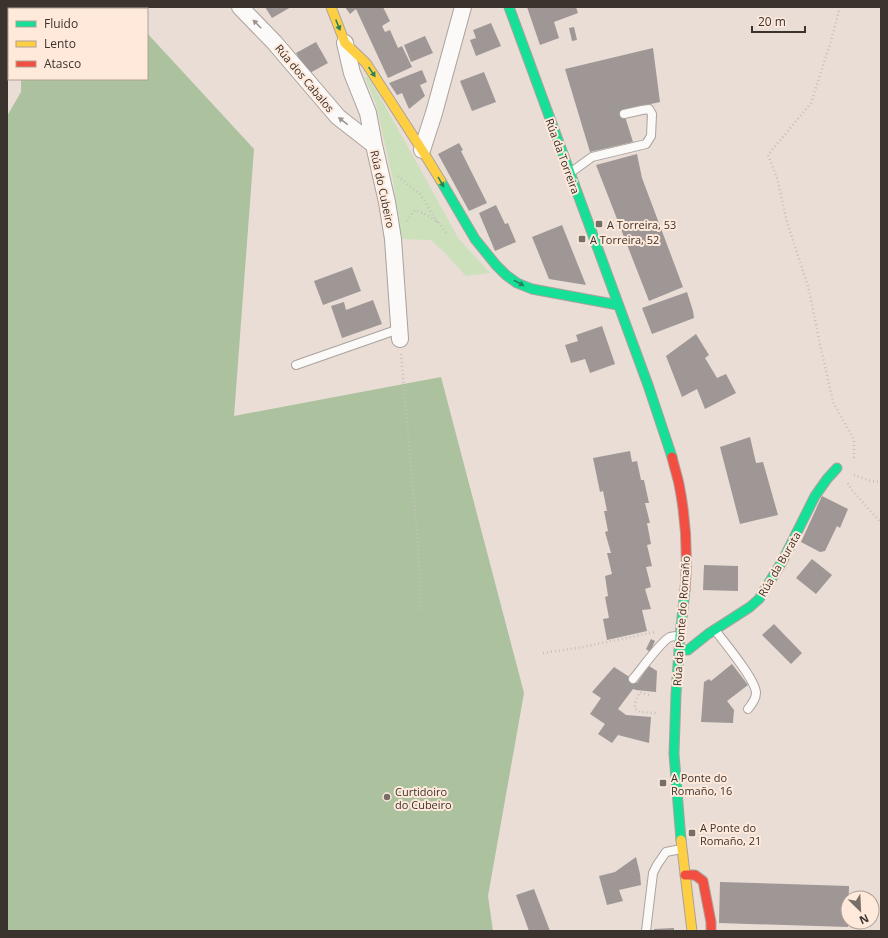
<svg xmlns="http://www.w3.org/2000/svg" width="888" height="938" viewBox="0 0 888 938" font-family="'Open Sans',sans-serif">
  <rect width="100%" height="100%" fill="#e9ddd6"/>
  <path fill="#cce0bc" d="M368 76 418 165 458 238 490 273 466 276 445 253 431 240 402 239 393 180 376 104 365 78Z"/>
  <path fill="#acc19d" d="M18 7H123L125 9H18Z
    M147 33 254 149 234 416 441 377 524 693 488 896 493 931H7V116L21 92V79H147Z"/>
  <path fill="#9f9795" d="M265 7H291L272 18Z
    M345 7H383L390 21 382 26 385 32 390 30 398 48 402 46 412 67 388 78 356 9 350 14Z
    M527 7H576L578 13 554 22 559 38 540 45Z
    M491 23 501 46 476 56 470 40 476 38 473 30Z
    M574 27 577 40 572 41 569 28Z
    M425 36 433 53 411 62 404 45Z
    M316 42 328 63 308 74 296 53Z
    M653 48 660 102 623 110 633 142 590 152 565 69Z
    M422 70 427 82 420 85 425 96 409 109 402 93 397 95 389 83Z
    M484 72 496 102 472 111 460 81Z
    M459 143 463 150 461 151 487 203 469 211 438 154Z
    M637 154 642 178 683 287 649 301 596 165Z
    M496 205 505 224 508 223 516 242 495 251 479 213Z
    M562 225 586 285 549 279 532 237Z
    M352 267 361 291 323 305 314 281Z
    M687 292 693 311 694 318 652 334 642 308Z
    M373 300 382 324 342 338 331 306 344 302 346 310Z
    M602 326 615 364 590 373 585 359 571 363 565 345 578 341 576 335Z
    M696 334 709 355 705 358 717 378 726 374 736 393 705 409 697 389 682 397 666 356Z
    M750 437 756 463 763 462 778 515 740 524 720 447Z
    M630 451 632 462 637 461 641 480H644L649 503H645L650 523H647L651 544 647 545 652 566 646 567 651 587 645 589 651 609 642 610 647 631 607 640 603 619 609 618 605 597 608 596 605 576 612 574 607 553H611L605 532 608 531 604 511H607L603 491 600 492 593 458Z
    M822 496 848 509 840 528 837 526 825 551 820 552 801 542Z
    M812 559 832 575 816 594 796 578Z
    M704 565 738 566V591L703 590Z
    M774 624 802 653 791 664 762 635Z
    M651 639 655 641 650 652 646 649Z
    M732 664 748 685 727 701 734 710 733 723 701 722 704 682 709 679 711 681Z
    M649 666 657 671 656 692 636 690 633 689 618 709 626 715 651 717 649 743 618 735 612 743 598 734 605 724 590 714 601 698 592 692 614 667 628 676 637 683Z
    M636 857 640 874 641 885 619 890 623 901 607 905 599 876 615 872Z
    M720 882 849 886 848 927 719 923Z
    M534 889 550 931H529L516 895Z
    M674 928V931H654V929Z"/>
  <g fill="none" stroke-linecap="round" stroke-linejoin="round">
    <defs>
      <path id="lane" d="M570 173 592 157 646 144 651 136 652 114 649 109 642 110 624 114
        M296 365 399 329
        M715 630C724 642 756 680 756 693 756 699 752 704 748 709
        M633 679C640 671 661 641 670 637 673 636 677 636 680 636
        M646 931 653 873 657 865 666 852 681 849"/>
      <path id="street" d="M240 7 274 42 338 117 374 145
        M345 43 352 73 368 113 374 145 387 202 393 239 400 339
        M422 150 434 113 463 7"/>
      <path id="fast" d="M509 7 648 385 672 457
        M441 181 475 239 496 265 506 275 517 283 532 289 618 305
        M679 650H688L708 634 750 607 759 599 783 560 815 496 827 479 837 468
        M681 840 674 754 676 694 680 636 685 590"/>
      <path id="slow" d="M331 7 345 43 366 63 422 150 441 181
        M681 840 692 931"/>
      <path id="jam" d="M672 457C674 466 677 475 679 484 686 519 688 554 685 590
        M685 875H695L703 881 711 922V931"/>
    </defs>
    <use href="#lane" stroke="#aaa29c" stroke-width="10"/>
    <use href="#street" stroke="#aaa29c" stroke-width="18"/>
    <use href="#fast" stroke="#aaa29c" stroke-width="11"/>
    <use href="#slow" stroke="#aaa29c" stroke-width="11"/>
    <use href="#jam" stroke="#aaa29c" stroke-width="11"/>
    <path stroke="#c4c0bd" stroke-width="2.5" stroke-dasharray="1 3" stroke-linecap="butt" d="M840 7 831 41 811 103 768 155 777 178 787 222 808 286 820 344 833 402 854 440V457L853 458
      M398 176 421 195 437 222
      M407 221 415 210 425 214 438 222 447 234
      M401 354 418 544 421 610
      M854 475 871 481 881 482
      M848 483 851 489 881 523
      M543 653 583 647 655 632
      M649 695 640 692 635 703V709L640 712 656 713"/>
    <use href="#lane" stroke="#fcfaf9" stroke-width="8"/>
    <use href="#street" stroke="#fcfaf9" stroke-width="16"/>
    <use href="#fast" stroke="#16e098" stroke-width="9"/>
    <use href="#slow" stroke="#ffcf43" stroke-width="9"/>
    <use href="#jam" stroke="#f24e42" stroke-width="9"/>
  </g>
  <defs><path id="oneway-solid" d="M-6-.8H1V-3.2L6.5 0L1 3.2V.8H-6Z"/></defs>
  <g fill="#9c9693">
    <use href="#oneway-solid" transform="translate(257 24) rotate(-135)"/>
    <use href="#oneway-solid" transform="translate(343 121) rotate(-142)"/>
  </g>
  <g fill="#2a815d">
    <use href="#oneway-solid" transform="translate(338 25) rotate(68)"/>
    <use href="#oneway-solid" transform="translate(372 72) rotate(56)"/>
    <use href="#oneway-solid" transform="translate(441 182) rotate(60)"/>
    <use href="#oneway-solid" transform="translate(519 283) rotate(29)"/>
  </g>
  <g fill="#786e68" stroke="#fee9db" stroke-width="1.5">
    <rect x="595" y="220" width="8" height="8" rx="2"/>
    <rect x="578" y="235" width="8" height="8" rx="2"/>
    <rect x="659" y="779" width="8" height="8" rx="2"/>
    <circle cx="387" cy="797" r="4"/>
    <rect x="688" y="829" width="8" height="8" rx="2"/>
  </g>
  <g text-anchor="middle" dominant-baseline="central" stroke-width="4" stroke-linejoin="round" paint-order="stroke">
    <g font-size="11" fill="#3b332d" stroke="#fee9db">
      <text transform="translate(305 78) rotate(50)">Rúa dos Cabalos</text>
      <text transform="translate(563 156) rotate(70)">Rúa da Torreira</text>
      <text transform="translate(383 189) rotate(78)">Rúa do Cubeiro</text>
      <text transform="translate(779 564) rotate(-60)">Rúa da Burata</text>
      <text transform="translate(681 621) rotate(-86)">Rúa da Ponte do Romaño</text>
    </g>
    <g font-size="11" fill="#3b332d" stroke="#fee9db" text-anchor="start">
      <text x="607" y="224">A Torreira, 53</text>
      <text x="590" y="239">A Torreira, 52</text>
      <text x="671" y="777">A Ponte do<tspan x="671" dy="13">Romaño, 16</tspan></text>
      <text x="395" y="791">Curtidoiro<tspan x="395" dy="13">do Cubeiro</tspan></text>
      <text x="700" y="827">A Ponte do<tspan x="700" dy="13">Romaño, 21</tspan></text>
    </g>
  </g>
  <rect width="888" height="938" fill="none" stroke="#3b332d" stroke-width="16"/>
  <rect x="8" y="8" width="140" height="72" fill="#fee9db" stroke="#b0a095"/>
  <rect x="16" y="21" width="20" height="6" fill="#16e098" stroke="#b0a095"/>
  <text x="44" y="28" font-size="12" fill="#3b332d">Fluido</text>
  <rect x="16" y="41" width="20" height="6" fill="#ffcf43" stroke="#b0a095"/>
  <text x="44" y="48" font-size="12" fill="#3b332d">Lento</text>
  <rect x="16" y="61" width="20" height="6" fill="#f24e42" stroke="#b0a095"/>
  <text x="44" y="68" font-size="12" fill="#3b332d">Atasco</text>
  <g transform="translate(860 910) rotate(156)"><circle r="19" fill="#fee9db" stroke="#b0a095"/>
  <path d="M0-3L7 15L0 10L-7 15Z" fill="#786e68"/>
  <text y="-6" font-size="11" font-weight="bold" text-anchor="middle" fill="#3b332d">N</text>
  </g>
  <path d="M752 26v6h53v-6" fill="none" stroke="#3b332d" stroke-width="2"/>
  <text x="758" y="26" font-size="12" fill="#3b332d" stroke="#fee9db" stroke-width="3" paint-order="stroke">20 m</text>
</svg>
